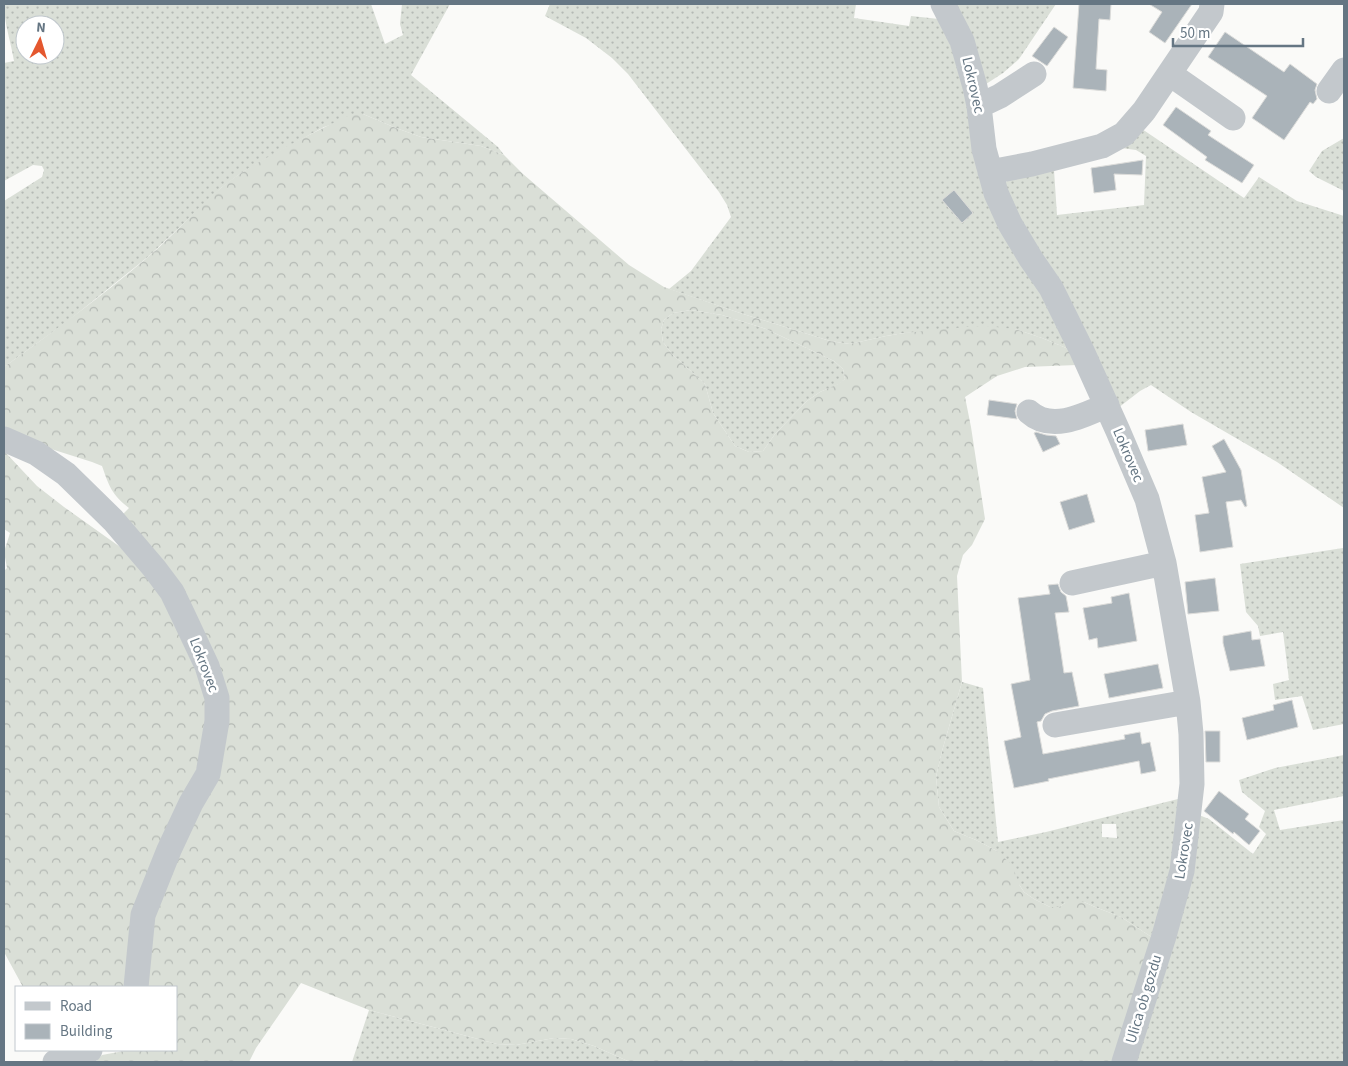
<svg xmlns="http://www.w3.org/2000/svg" width="1348" height="1066" viewBox="0 0 1348 1066" font-family="'Source Sans 3',sans-serif">
  <defs>
    <pattern id="grass-dots" width="8" height="8" patternUnits="userSpaceOnUse" patternTransform="scale(1.25)"><rect width="8" height="8" fill="#dadfd7"/><path d="M2 2h.1M6 6h.1" fill="none" stroke="#b4b9b4" stroke-width="1.8" stroke-linecap="round"/></pattern>
    <pattern id="forest-crowns" width="20" height="18" patternUnits="userSpaceOnUse" patternTransform="scale(1.25)"><rect width="20" height="18" fill="#dadfd7"/><path d="M2 6a3 3 0 1 1 6 0M12 15a3 3 0 1 1 6 0" fill="none" stroke="#b4b9b4"/></pattern>
  </defs>
  <rect width="100%" height="100%" fill="#fafaf8"/>
  <path fill="url(#grass-dots)" fill-rule="evenodd" d="M4 4H371L385 44 403 35 400 24 402 4H450L411 75 498 147 504 155 481 146 421 137 396 128 363 114 324 127 278 152 241 173 221 188 149 256 68 321 4 367V201L42 177 44 170 42 166 33 165 4 181V63L14 61C11 42 4 23 4 4ZM25 25H55V55H25Z
    M550 4H856L854 18 909 26 911 16 939 19 947 32 972 119 1066 332 1071 350 1042 338 1015 329 905 333 886 336 850 344 830 341 740 313 669 289 691 271 731 217 727 205 719 192 628 74 612 58 586 38 545 16Z
    M952 4H1056L1019 59 1003 73 983 86Z
    M1142 129 1244 198 1259 177 1297 201 1344 216V508L1277 462 1191 412 1151 385 1140 391 1118 408 1005 197 1006 182 1011 178 1054 170 1057 215 1144 205 1146 156 1136 150 1121 148Z
    M1344 138V191L1316 177 1309 171 1322 151Z
    M691 310 722 315 766 329 834 361 843 369 845 379 839 384 820 392 807 401 775 434 763 451 749 452 735 446 713 413 705 384 672 354 663 342 661 329 664 320 673 313Z
    M1344 545V724L1313 730 1302 696 1275 700 1273 684 1289 680 1283 632 1260 636 1258 626 1246 612 1240 564 1343 548Z
    M962 682 983 688 998 842 1046 832 1182 798 1176 854 1153 938 1121 917 1095 907 1084 902 1065 903 1059 907H1050L1034 899 1024 892 997 851 976 840 954 831 939 807 936 777 942 751ZM1102 824H1116L1117 838 1102 837Z
    M1344 755V796L1274 810 1280 830 1344 820V1062H1134L1199 815 1209 819 1253 854 1266 834 1259 827 1265 811 1242 792 1239 780 1275 768Z
    M369 1010 497 1044 516 1045 554 1038 571 1039 594 1046 630 1062H352Z"/>
  <path fill="url(#forest-crowns)" fill-rule="evenodd" d="M352 114H363L396 128 421 137 481 146 504 155 523 174 629 265 664 287 740 313 830 341 850 344 886 336 905 333 966 327 986 326 1015 329 1042 338 1071 350 1077 365 1025 367 997 376 965 397 971 427 985 519 972 545 963 555 957 576 962 682 942 751 936 777 939 807 954 831 976 840 997 851 1012 865 1020 886 1024 892 1034 899 1050 907H1059L1065 903 1074 900 1084 902 1095 907 1121 917 1153 938 1114 1062H630L594 1046 571 1039 554 1038 516 1045 497 1044 369 1010 301 983 256 1048 249 1062H95L102 1055 129 1050H176V987H146V920L221 725 123 514 129 508C112 495 109 486 102 466L92 462 4 434V367C53 332 102 296 148 257 180 230 206 196 241 173 276 151 314 132 352 114ZM691 310 722 315 766 329 834 361 843 369 845 379 838 384 820 392 807 401 775 434 763 451 749 452 735 446 713 413 705 384 672 354 663 342 661 329 664 320 673 313Z
    M4 451 37 486 64 507 123 549 166 591 202 669 211 725 125 987H23L4 952V571L7 568 4 552 10 533 4 529Z"/>
  <path fill="#aab3b9" stroke="#dcdcda" d="M1079 4H1111L1110 20 1099 19 1096 69 1107 70 1106 91 1073 88Z
    M1149 4H1192L1165 43 1149 32 1162 12Z
    M1054 27 1068 37 1047 66 1032 56Z
    M1225 32 1284 72 1290 64 1317 84 1315 90 1317 99 1313 104 1310 102 1284 140 1252 118 1267 96 1208 57Z
    M1176 107 1211 131 1208 135 1254 165 1242 183 1205 160 1207 157 1163 125Z
    M1143 160 1142 175 1114 174 1116 190 1094 193 1091 168Z
    M954 190 973 213 962 223 942 200Z
    M989 400 1017 404 1015 411 1017 419 987 415Z
    M1183 424 1187 445 1148 451 1145 430Z
    M1036 432 1046 435 1056 436 1060 444 1043 452 1034 433Z
    M1224 439 1241 470 1247 506 1245 507 1241 500 1226 502 1233 547 1200 552 1195 515 1209 513 1202 477 1226 472 1212 446Z
    M1087 494 1095 522 1069 530 1060 502Z
    M1215 578 1219 611 1188 614 1185 582Z
    M1058 584 1061 592 1066 596 1069 612 1055 613 1064 673 1072 672 1079 706 1052 711 1045 714 1041 721 1037 722 1043 754 1125 739 1124 735 1140 732 1142 744 1150 742 1156 771 1141 774 1139 761 1048 779 1049 781 1014 788 1004 741 1021 737 1011 684 1030 680 1018 598 1050 594 1048 585Z
    M1129 593 1137 641 1098 648 1097 638 1089 640 1083 608 1112 603 1111 597Z
    M1251 631 1252 640 1260 639 1265 666 1230 671 1223 643V636Z
    M1158 664 1163 688 1109 698 1104 674Z
    M1292 700 1298 727 1247 740 1242 718 1274 710 1273 705Z
    M1205 731H1220V762H1206Z
    M1219 791 1249 814 1245 819 1260 831 1249 845 1234 832 1233 834 1204 811Z"/>
  <g fill="none" stroke-linecap="round" stroke-linejoin="round">
    <path stroke="#c3c8cc" stroke-width="25" d="M943 4 962 41 975 87 979 106 984 149 996 193 1010 224 1031 259 1051 288 1082 351 1118 431 1147 499 1164 563 1188 702 1191 734 1192 784 1182 871 1164 936 1124 1062
      M1170 74 1233 118
      M1329 91 1344 70
      M979 106 1000 96 1034 74
      M990 172 1032 164 1102 146 1124 134 1144 111 1211 12 1212 4
      M1029 412C1051 432 1083 416 1107 405
      M4 439 36 453 66 474 113 520 154 568 172 592 183 615 207 666 217 698V721L208 774 191 803 169 850 143 915 136 987
      M1072 583 1164 563
      M1055 725 1188 702
      M55 1062 90 1050"/>
  </g>
  <g text-anchor="middle" dominant-baseline="central" stroke-width="5" stroke-linejoin="round" paint-order="stroke">
    <g font-size="15" fill="#657683" stroke="#fff">
      <text transform="translate(973 85) rotate(77)">Lokrovec</text>
      <text transform="translate(1128 455) rotate(67)">Lokrovec</text>
      <text transform="translate(204 665) rotate(69)">Lokrovec</text>
      <text transform="translate(1184 851) rotate(-81)">Lokrovec</text>
      <text transform="translate(1144 999) rotate(-73)">Ulica ob gozdu</text>
    </g>
  </g>
  <rect width="1348" height="1066" fill="none" stroke="#657683" stroke-width="10"/>
  <rect x="15" y="986" width="162" height="65" fill="#ffffff" stroke="#c1c8cd"/>
  <rect x="25" y="1002" width="25" height="8" fill="#c3c8cc" stroke="#c1c8cd"/>
  <text x="60" y="1011" font-size="15" fill="#657683">Road</text>
  <rect x="25" y="1024" width="25" height="15" fill="#aab3b9" stroke="#c1c8cd"/>
  <text x="60" y="1036" font-size="15" fill="#657683">Building</text>
  <g transform="translate(40 40) rotate(5)"><circle r="24" fill="#ffffff" stroke="#c1c8cd"/>
  <path d="M0-4L9 19L0 12L-9 19Z" fill="#e4572e"/>
  <text y="-8" font-size="14" font-weight="bold" text-anchor="middle" fill="#657683">N</text>
  </g>
  <path d="M1173 38v8h130v-8" fill="none" stroke="#657683" stroke-width="2.5"/>
  <text x="1180" y="38" font-size="15" fill="#657683" stroke="#ffffff" stroke-width="4" paint-order="stroke">50 m</text>
</svg>
